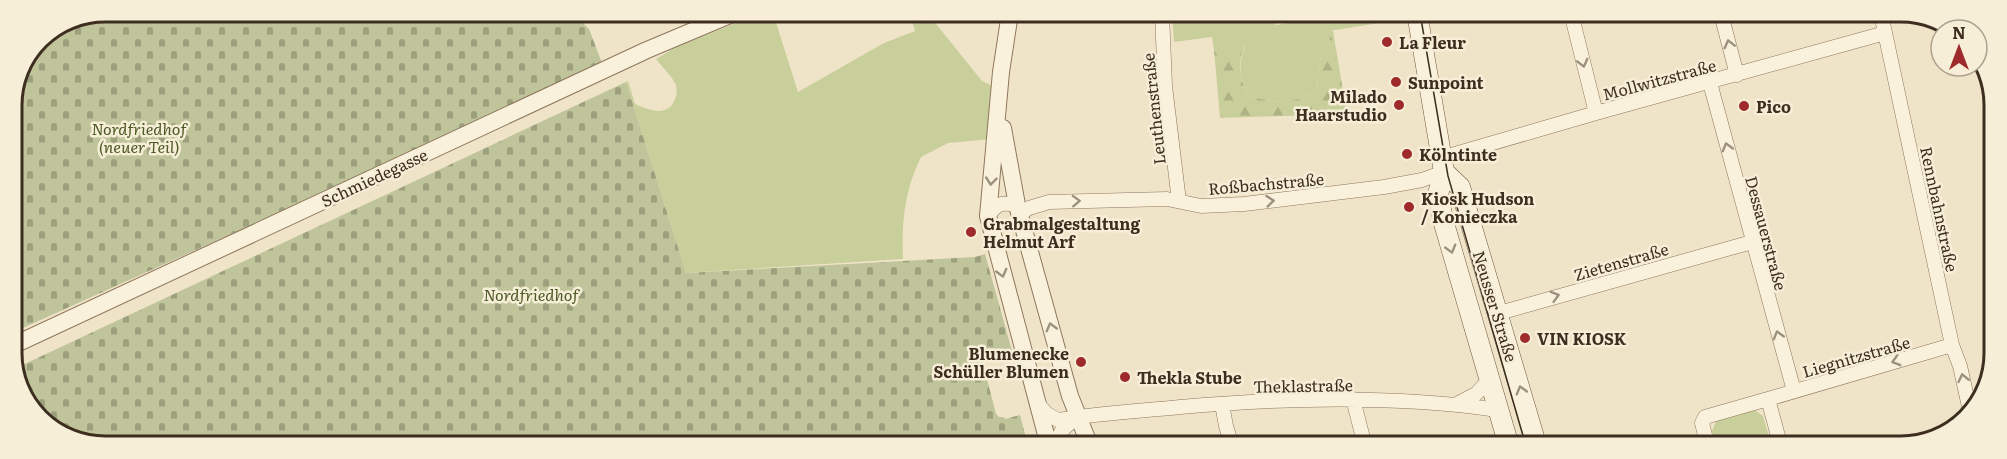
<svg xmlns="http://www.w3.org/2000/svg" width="2007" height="459" viewBox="0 0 2007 459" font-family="Literata,serif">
  <defs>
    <pattern id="forest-firs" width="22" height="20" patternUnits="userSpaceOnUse" patternTransform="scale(1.5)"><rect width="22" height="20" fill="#c9cf9b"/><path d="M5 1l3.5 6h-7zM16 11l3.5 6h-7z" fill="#aeb285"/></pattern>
    <pattern id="cemetery-stones" width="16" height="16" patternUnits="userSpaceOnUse" patternTransform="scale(1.5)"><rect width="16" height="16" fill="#bfc49a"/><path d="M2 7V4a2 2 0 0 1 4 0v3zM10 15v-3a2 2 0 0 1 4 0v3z" fill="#9ca07d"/></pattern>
  </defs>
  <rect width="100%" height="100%" fill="#f0e4c8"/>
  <path fill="#c9cf9b" d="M761 13H773L798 92 884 43 915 31 912 21 928 14 982 81 991 85 990 139 948 143 921 157C904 192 902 221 903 259L686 273 626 82 628 81 635 104C649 110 668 118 675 99 677 95 677 90 676 85 672 76 662 67 656 59L676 47Z
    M1172 13H1268L1276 25 1353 13H1391L1392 21 1329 31 1330 44 1319 61 1317 90C1300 104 1268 104 1249 95 1238 78 1239 63 1245 45L1214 50 1212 37 1174 42Z
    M1753 409 1763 416 1772 447H1717L1712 431 1716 421Z"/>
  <path fill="url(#forest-firs)" d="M1329 31H1333L1347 114 1220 118 1214 50 1245 44C1238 62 1238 79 1249 95 1268 104 1300 104 1317 90L1319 61 1330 44Z"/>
  <path fill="url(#cemetery-stones)" d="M105 12H572L589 29 602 63 446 137 14 332 12 100 40 39Z
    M626 82 686 273 975 257 985 254 1012 351 982 360 996 414 999 417H1004L1005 419 1020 415 1028 446 87 445 40 420 14 372V369Z"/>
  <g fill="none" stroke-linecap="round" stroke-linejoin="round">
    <defs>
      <path id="minor" d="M1162 13 1165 86 1179 201
        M1571 13 1596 113
        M1721 14 1737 75
        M1881 14 1952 345 1960 366 1970 411
        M1710 83 1794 391
        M1441 158 1596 113 1885 33
        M1020 214 1029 208 1049 202 1167 199 1201 206 1244 204 1384 187 1422 180 1444 172
        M988 216C998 203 1000 202 1017 205
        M1499 313 1752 242
        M1353 399 1365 446
        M1768 399 1952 345
        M1038 404 1047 414 1058 420C1098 413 1140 411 1180 407 1286 398 1393 395 1498 410
        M1222 404 1226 426 1232 446
        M1457 404 1476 394 1489 380
        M1055 446C1059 432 1065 426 1077 418
        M1708 447 1702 423 1705 417 1768 399 1781 447"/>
      <path id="tertiary" d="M1010 13 1001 72 988 216 1049 446
        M1003 128 1017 205 1070 396 1090 446
        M14 345 647 50 735 13"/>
      <path id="secondary" d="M1417 13 1444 172 1438 194 1443 220 1509 446
        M1444 172 1460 187 1537 447"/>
    </defs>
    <use href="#minor" stroke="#8d765c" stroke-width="15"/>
    <use href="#tertiary" stroke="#8d765c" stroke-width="18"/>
    <use href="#secondary" stroke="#6f573f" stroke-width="21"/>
    <use href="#minor" stroke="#faf1dc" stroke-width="14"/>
    <use href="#tertiary" stroke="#faf1dc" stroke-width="16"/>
    <use href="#secondary" stroke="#faf1dc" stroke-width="20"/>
    <path stroke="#3d2e20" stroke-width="1.5" d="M1420 13 1448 176 1526 446"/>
  </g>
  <defs><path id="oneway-chevron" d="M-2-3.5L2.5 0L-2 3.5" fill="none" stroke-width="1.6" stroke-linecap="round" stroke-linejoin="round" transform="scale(1.5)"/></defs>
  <g stroke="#9c907e">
    <use href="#oneway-chevron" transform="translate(1729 44) rotate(-104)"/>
    <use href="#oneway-chevron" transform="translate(1583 63) rotate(76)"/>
    <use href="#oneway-chevron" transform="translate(1727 147) rotate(-105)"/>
    <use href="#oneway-chevron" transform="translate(991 181) rotate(96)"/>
    <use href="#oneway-chevron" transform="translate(1076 201) rotate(-2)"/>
    <use href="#oneway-chevron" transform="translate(1270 201) rotate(-6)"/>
    <use href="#oneway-chevron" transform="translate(1451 249) rotate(74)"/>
    <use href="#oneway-chevron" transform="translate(1002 273) rotate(75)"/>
    <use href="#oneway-chevron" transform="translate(1555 296) rotate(-16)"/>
    <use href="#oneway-chevron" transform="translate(1051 327) rotate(-105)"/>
    <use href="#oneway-chevron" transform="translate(1778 335) rotate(-106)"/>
    <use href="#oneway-chevron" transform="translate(1896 361) rotate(164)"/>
    <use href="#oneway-chevron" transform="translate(1963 378) rotate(-103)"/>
    <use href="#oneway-chevron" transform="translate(1521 390) rotate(-106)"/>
  </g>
  <g fill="#9e2a2b" stroke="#f7eed8" stroke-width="2">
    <circle cx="1387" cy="42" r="6"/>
    <circle cx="1396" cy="82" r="6"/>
    <circle cx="1399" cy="105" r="6"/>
    <circle cx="1744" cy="106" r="6"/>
    <circle cx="1407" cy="154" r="6"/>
    <circle cx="1409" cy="207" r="6"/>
    <circle cx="971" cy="232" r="6"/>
    <circle cx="1525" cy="338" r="6"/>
    <circle cx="1081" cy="362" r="6"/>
    <circle cx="1125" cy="377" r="6"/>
  </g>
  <g text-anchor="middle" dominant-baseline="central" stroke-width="5" stroke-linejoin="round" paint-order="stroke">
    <g font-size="16" font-weight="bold" fill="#3d2e20" stroke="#f7eed8" text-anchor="start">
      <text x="1399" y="42">La Fleur</text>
      <text x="1408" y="82">Sunpoint</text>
      <text x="1387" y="96" text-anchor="end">Milado<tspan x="1387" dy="18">Haarstudio</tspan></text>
      <text x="1756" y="106">Pico</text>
      <text x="1419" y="154">Kölntinte</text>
      <text x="1421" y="198">Kiosk Hudson<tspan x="1421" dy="18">/ Konieczka</tspan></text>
      <text x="983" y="223">Grabmalgestaltung<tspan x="983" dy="18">Helmut Arf</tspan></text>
      <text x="1537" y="338">VIN KIOSK</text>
      <text x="1069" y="353" text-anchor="end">Blumenecke<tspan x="1069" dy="18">Schüller Blumen</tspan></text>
      <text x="1137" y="377">Thekla Stube</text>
    </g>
    <g font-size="16" fill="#3d2e20" stroke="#f7eed8">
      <text transform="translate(1659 79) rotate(-15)">Mollwitzstraße</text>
      <text transform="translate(1153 109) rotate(-96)">Leuthenstraße</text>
      <text transform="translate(374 177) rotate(-25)">Schmiedegasse</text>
      <text transform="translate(1266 183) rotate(-5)">Roßbachstraße</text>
      <text transform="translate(1940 209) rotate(78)">Rennbahnstraße</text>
      <text transform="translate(1767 233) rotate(75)">Dessauerstraße</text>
      <text transform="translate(1621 261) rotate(-16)">Zietenstraße</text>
      <text transform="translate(1496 306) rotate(73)">Neusser Straße</text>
      <text transform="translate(1856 356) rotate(-16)">Liegnitzstraße</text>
      <text transform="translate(1303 385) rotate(-1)">Theklastraße</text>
    </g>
    <g font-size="16" font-style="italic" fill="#4d5a26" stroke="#f7eed8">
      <text x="139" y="128">Nordfriedhof<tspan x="139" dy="18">(neuer Teil)</tspan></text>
      <text x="531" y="294">Nordfriedhof</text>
    </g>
  </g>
  <path d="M0 0H2007V459H0ZM105 22H1901A83 83 0 0 1 1984 105V353A83 83 0 0 1 1901 436H105A83 83 0 0 1 22 353V105A83 83 0 0 1 105 22Z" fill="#f7eed8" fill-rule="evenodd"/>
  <path fill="none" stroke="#3d2e20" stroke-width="3" d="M105 22H1901A83 83 0 0 1 1984 105V353A83 83 0 0 1 1901 436H105A83 83 0 0 1 22 353V105A83 83 0 0 1 105 22Z"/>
  <g transform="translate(1959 48)"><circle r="28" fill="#f7eed8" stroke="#ada18e" stroke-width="1.5"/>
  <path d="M0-4.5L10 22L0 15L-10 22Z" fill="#9e2a2b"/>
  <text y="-9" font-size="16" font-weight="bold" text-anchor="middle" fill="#3d2e20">N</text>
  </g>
</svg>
